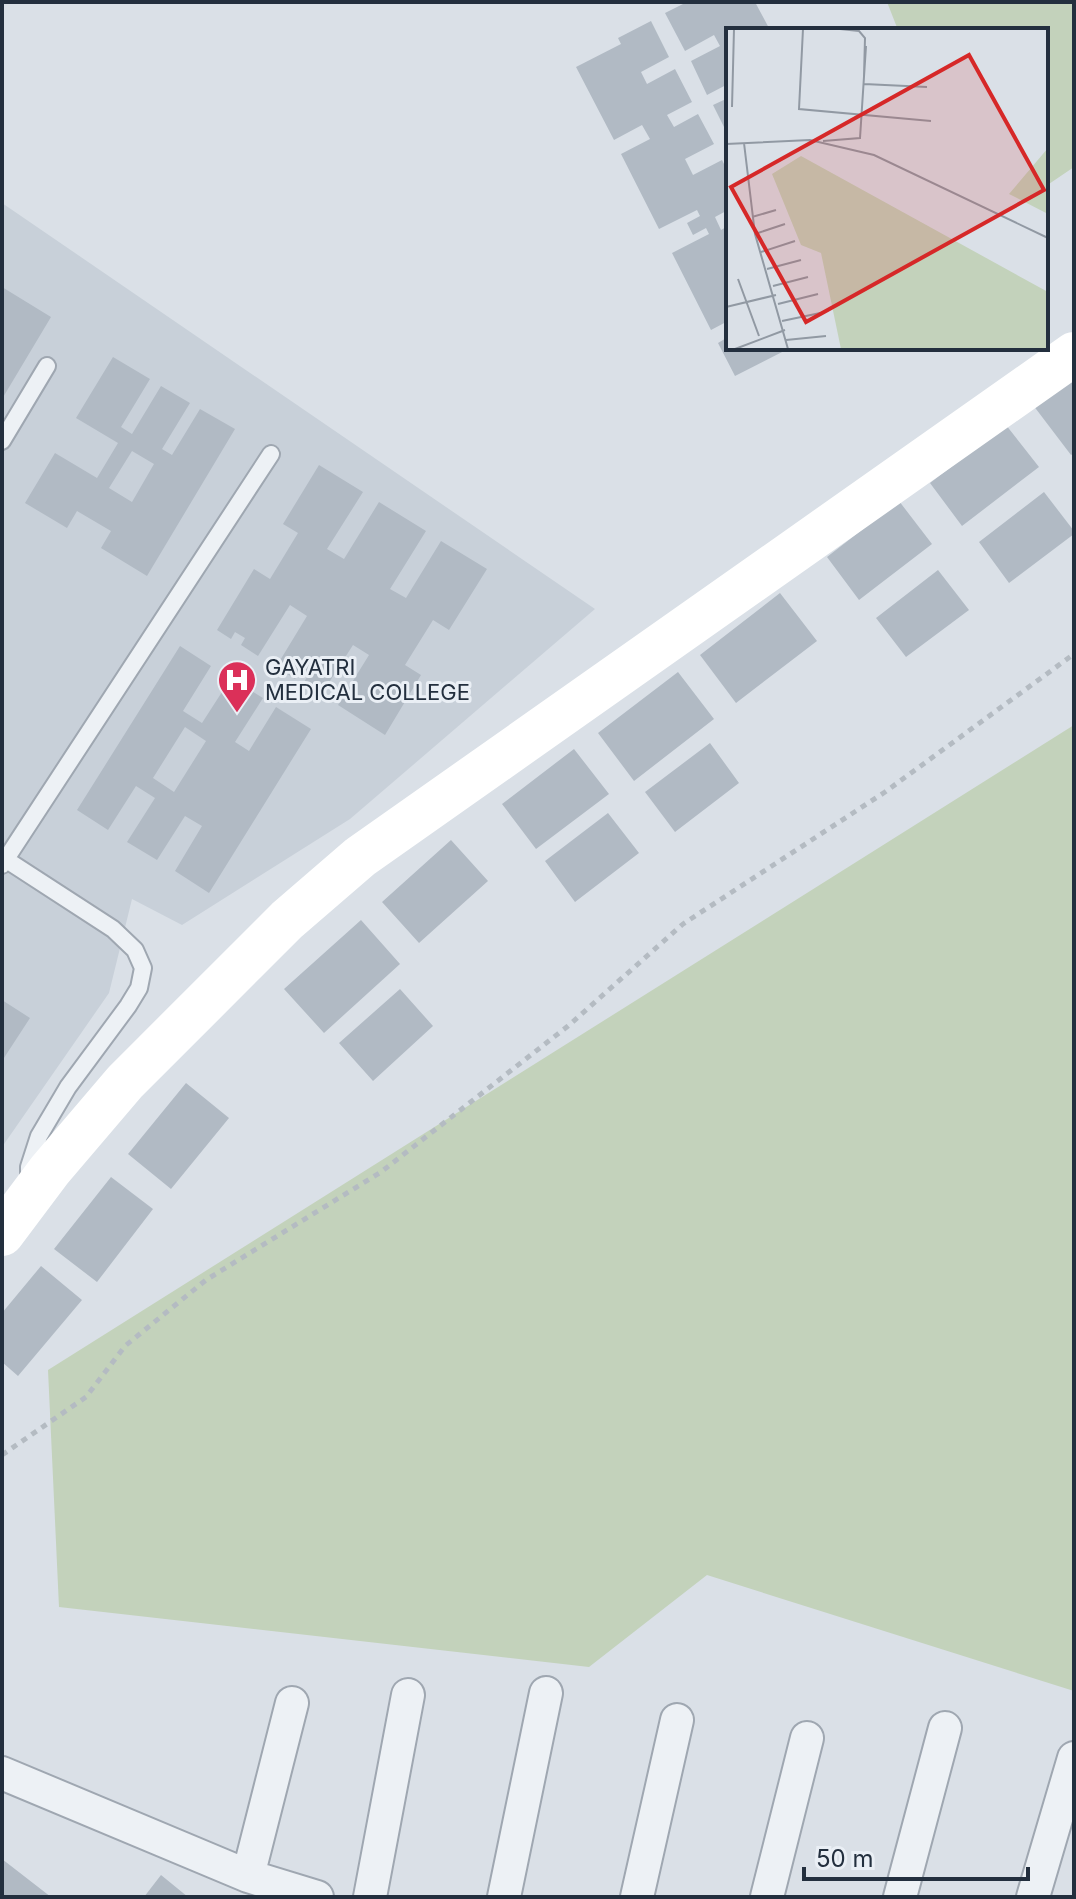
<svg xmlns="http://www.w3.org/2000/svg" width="1076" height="1899" viewBox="0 0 1076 1899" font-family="Inter,sans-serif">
  <rect width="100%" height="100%" fill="#dae0e7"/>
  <path fill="#c8d0d9" d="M2 203 595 609 350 819 182 925 132 899 109 993 2 1147Z"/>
  <path fill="#c3d2bb" d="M887 2H1074V167L1046 186V30H898Z
    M1074 725V1691L707 1575 589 1667 59 1607 48 1370Z"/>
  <path fill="#b1bac4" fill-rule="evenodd" d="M687 2H755L770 30H728V84L707 95 691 61 720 46 714 35 685 51 665 13Z
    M651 21 669 57 641 72 647 84 675 69 692 102 667 115 674 127 698 114 714 144 685 159 693 175 722 160 728 172V210L715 217 721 230 728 226V321L711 330 672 253 709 234 706 228 693 235 687 223 700 216 697 210 659 229 621 154 650 139 642 125 614 140 576 67 621 44 618 38Z
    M728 98V135L713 105Z
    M2 287 51 317 2 399Z
    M728 337V348H790L735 376 718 343Z
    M113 357 150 379 121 427 132 434 161 386 190 403 162 449 172 455 200 409 235 429 147 576 101 548 111 531 77 511 67 528 25 503 55 453 97 478 118 443 76 418ZM132 451 154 464 132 502 109 488Z
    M1074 374V453L1071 455 1033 405Z
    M1006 425 1039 467 962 526 930 483Z
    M319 465 363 492 327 549 344 559 379 502 426 531 390 589 406 598 441 541 487 569 449 630 433 620 405 665 421 675 385 735 338 705 369 655 353 645 321 695 303 684 307 677 299 672 295 679 276 667 307 616 290 605 258 656 241 645 245 638 235 632 231 639 217 630 254 569 270 579 298 533 283 524Z
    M1044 492 1074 531V534L1009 583 979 542Z
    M899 501 932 544 859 600 827 557Z
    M938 570 969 610 906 657 876 618Z
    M780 593 817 641 736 703 700 655Z
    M180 646 211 666 183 711 202 723 231 678 263 698 235 742 249 751 276 707 311 729 209 893 175 871 202 826 185 816 157 860 127 842 155 798 136 786 108 830 77 810ZM185 727 206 741 174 792 153 778Z
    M678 672 714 719 634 781 598 733Z
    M710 743 739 783 675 832 645 792Z
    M574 749 609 794 536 849 502 804Z
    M608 813 639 853 575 902 545 861Z
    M451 840 488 881 419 943 382 902Z
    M361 920 400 964 324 1033 284 989Z
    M400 989 433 1026 373 1081 339 1043Z
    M2 1000 30 1018 2 1061Z
    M186 1083 229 1118 171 1189 128 1154Z
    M111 1177 153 1209 97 1282 54 1249Z
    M41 1266 82 1300 18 1376 2 1362V1313Z
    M2 1859 51 1897H2Z
    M161 1875 188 1897H144Z"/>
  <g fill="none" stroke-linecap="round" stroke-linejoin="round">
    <defs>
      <path id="lane" d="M2 441 47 366
        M2 857 113 929 135 950 143 968 139 988 128 1006 68 1087 39 1136 29 1167V1179
        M2 865 271 454"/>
      <path id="street" d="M2 1773 248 1876 317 1897
        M248 1876 292 1703
        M370 1897 408 1695
        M504 1897 546 1693
        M637 1897 677 1720
        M767 1897 807 1738
        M900 1897 945 1728
        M1033 1897 1074 1758"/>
    </defs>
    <use href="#lane" stroke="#9fa7b1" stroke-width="20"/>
    <use href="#street" stroke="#9fa7b1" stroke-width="36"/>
    <path stroke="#b4bbc2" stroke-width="5" stroke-dasharray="6 6" stroke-linecap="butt" d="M2 1455 86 1397 125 1346 206 1280 381 1172 568 1026 683 924 885 792 1074 654"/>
    <use href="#lane" stroke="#edf1f5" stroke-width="16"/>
    <use href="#street" stroke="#edf1f5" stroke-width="32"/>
    <path stroke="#fff" stroke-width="44" d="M2 1234 50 1170 125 1082 287 920 360 857 1074 354"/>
  </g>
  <defs>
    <symbol id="hospital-pin" viewBox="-11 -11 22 30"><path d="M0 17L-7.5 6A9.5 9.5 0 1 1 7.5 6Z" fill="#db3059" stroke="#eaeff5"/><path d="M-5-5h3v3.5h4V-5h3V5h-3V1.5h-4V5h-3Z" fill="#fff"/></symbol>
  </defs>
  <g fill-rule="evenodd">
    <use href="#hospital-pin" x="215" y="658" width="44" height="60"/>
  </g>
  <g text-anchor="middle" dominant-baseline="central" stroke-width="6" stroke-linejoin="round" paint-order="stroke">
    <g font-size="22" fill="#232f3e" stroke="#eaeff5" text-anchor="start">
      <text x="265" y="667">GAYATRI<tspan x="265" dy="25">MEDICAL COLLEGE</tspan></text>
    </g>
  </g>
  <g transform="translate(726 28)">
    <rect width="322" height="322" fill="#dae0e7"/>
    <path d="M322 120V186L283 166ZM75 128 322 264V321H115L95 225 75 217 46 146Z" fill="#c3d2bb"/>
    <path fill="none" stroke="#9199a3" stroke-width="2" d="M77 1 73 81 205 93M114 1 133 3 139 10 138 48M138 56 201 59M6 79 8 1M97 113 134 110 140 18M18 115 29 206 62 321M0 116 84 112 148 127 322 210M26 189 50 182M29 206 59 196M35 224 69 213M41 241 75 232M12 251 33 308M47 258 82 249M52 276 92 266M0 279 50 267M56 293 99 284M60 312 100 308M9 321 59 302"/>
    <path fill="#d62828" fill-opacity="0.15" stroke="#d62828" stroke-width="4" d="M243 27 318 162 80 294 5 159Z"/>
    <rect width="322" height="322" fill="none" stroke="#232f3e" stroke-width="4"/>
  </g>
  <rect width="1076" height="1899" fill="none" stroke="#232f3e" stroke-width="8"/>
  <path d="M804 1867v12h224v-12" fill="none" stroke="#232f3e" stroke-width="4"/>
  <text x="816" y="1867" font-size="24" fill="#232f3e" stroke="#eaeff5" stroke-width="6" paint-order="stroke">50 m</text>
</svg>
